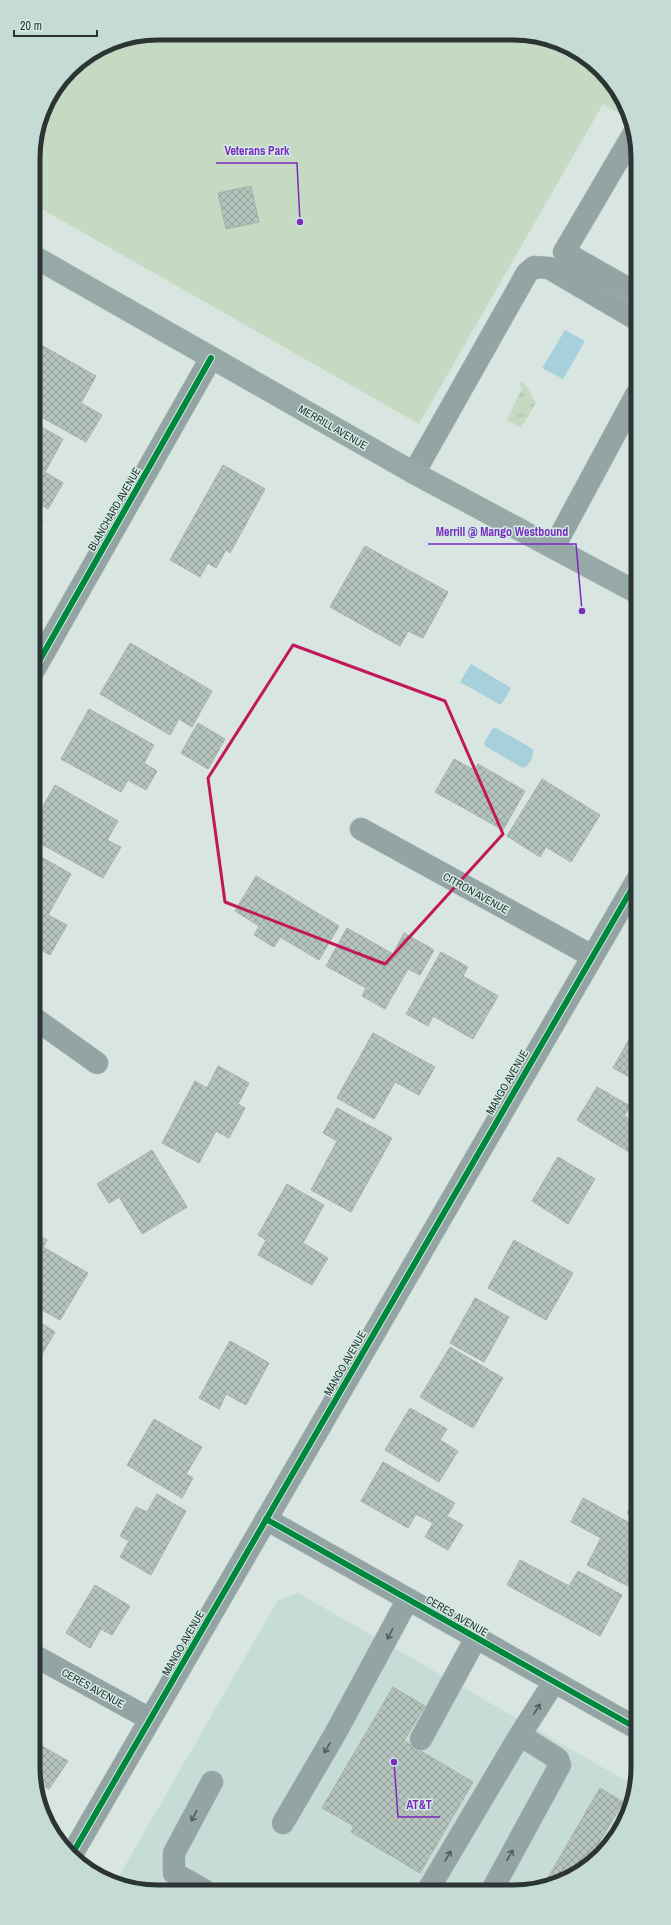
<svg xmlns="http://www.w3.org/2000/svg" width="671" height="1925" viewBox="0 0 671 1925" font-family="'Archivo Narrow',sans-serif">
  <defs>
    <pattern id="grass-tufts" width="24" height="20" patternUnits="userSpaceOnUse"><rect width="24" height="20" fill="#c6d9c2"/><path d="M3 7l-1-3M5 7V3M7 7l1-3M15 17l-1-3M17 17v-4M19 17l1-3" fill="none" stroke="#aabba7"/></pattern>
    <pattern id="building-cross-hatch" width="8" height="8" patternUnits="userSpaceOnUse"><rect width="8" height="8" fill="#b4c3bc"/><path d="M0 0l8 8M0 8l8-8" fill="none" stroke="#939f99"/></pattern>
  </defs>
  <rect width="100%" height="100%" fill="#d8e5e1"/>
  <path fill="#c5ddd6" d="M298 1593 635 1786 629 1814 607 1849 576 1875 537 1890H134L115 1883 278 1600Z"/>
  <path fill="url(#grass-tufts)" d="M520 382 526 385 536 403 521 428 507 420 522 388 519 386Z"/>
  <path fill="#c6d9c2" d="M158 33 537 35 568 46 601 70 621 96 630 119 603 104 419 424 33 204V150L46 103 75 64 111 42Z"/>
  <path fill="#a5d0dc" d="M565 330 585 341 563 379 542 368Z
    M471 664 511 688 501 705 460 682Z
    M496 728 533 749C533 758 531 764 523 768L485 746 484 743 492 729Z"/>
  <path fill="url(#building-cross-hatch)" stroke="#a8b0ac" d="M251 186 259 222 226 229 218 193Z
    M34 341 96 376 81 403 102 415 86 442 34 413Z
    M34 423 63 439 45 472 63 483 48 509 34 500Z
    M223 465 265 489 230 553 226 550 216 568 208 563 200 577 170 560Z
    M34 514 43 520 34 535Z
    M365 546 448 592 423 638 408 631 400 646 330 607Z
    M130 643 212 691 192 727 179 719 170 735 100 694Z
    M89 709 154 745 144 763 157 771 146 790 128 780 121 792 61 759Z
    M198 723 225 739 208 769 181 753Z
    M454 759 474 770 478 764 525 791 503 830 435 792Z
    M542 779 600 815 571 862 546 847 540 857 507 836Z
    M55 785 118 821 107 840 121 847 103 878 34 840V822Z
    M34 853 71 874 48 915 67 925 50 955 34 946Z
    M256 876 339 926 319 960 280 937 274 947 254 935 259 926 235 911Z
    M347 928 393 954 404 933 434 950 420 975 408 969 385 1009 362 996 366 988 326 966Z
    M441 952 468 967 463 976 498 996 473 1039 433 1016 428 1026 406 1014Z
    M637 1025V1081L613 1068Z
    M373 1033 435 1067 419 1095 395 1082 374 1119 337 1098Z
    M218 1066 249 1083 238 1104 245 1108 229 1138 216 1131 199 1163 162 1143 195 1081 207 1088Z
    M597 1087 630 1106 624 1116 637 1123V1151L634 1155 577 1120Z
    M337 1108 392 1138 351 1212 311 1190 337 1141 323 1133Z
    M152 1150 187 1207 142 1234 119 1197 109 1203 97 1184Z
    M558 1157 595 1179 568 1224 532 1201Z
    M287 1184 324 1205 303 1243 328 1258 312 1285 258 1255 266 1240 258 1235Z
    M35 1233 47 1240 43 1247 88 1273 60 1320 35 1306Z
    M514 1240 573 1273 546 1320 488 1288Z
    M475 1298 509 1317 484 1362 450 1343Z
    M35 1319 55 1332 35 1366Z
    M230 1341 269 1363 246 1405 226 1394 219 1409 199 1398Z
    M450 1347 503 1378 473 1428 420 1397Z
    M410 1408 447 1429 440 1440 458 1451 439 1482 385 1450Z
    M154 1419 202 1447 186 1474 193 1478 182 1498 127 1465Z
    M383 1462 455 1503 447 1516 463 1525 448 1550 425 1537 433 1523 416 1514 408 1528 361 1501Z
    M157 1494 186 1511 151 1575 120 1557 129 1541 120 1536 136 1507 147 1512Z
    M637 1495V1519L627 1513Z
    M583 1498 637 1527V1577L632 1588 587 1565 601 1538 571 1522Z
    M520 1560 569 1586 578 1571 622 1595 600 1636 507 1585Z
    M95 1585 130 1606 112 1635 101 1629 90 1648 66 1633Z
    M393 1687 425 1706 404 1741 473 1782 420 1873 351 1832 354 1826 322 1808Z
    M35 1742 68 1761 49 1789 35 1781Z
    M600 1788 623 1802 584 1868 576 1875 542 1888Z"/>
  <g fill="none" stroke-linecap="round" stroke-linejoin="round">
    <defs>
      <path id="minor" d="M636 135 634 133 564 252 636 293
        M414 473 527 273 534 267 549 268 636 319
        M554 547 636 395
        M34 670 211 358
        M361 829 592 956
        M34 1018 97 1063
        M266 1519 638 1729
        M35 1656 150 1719
        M421 1739 476 1638
        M283 1823 335 1734 408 1599
        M71 1856 637 880
        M204 1890 174 1873V1853L212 1782
        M428 1890 520 1735 554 1682
        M492 1890 560 1765 558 1759 520 1735"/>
      <path id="major" d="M33 256 414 473 636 592"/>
    </defs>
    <use href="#minor" stroke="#b6c1bd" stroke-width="23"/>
    <use href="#major" stroke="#b6c1bd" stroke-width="23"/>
    <use href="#minor" stroke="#94a4a5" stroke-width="22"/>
    <use href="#major" stroke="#97a9a6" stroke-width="22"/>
    <defs>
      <path id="cycleway" d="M34 670 211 358
        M266 1519 638 1729
        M71 1856 637 880"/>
    </defs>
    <use href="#cycleway" stroke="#d2ebe4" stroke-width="8"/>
    <use href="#cycleway" stroke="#00873e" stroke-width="6"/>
  </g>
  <defs><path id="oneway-shaft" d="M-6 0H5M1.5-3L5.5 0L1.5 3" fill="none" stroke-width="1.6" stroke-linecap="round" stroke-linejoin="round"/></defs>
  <g stroke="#505c5b">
    <use href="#oneway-shaft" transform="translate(390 1634) rotate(117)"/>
    <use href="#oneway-shaft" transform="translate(537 1709) rotate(-58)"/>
    <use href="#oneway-shaft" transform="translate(327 1748) rotate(120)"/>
    <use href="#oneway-shaft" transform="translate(194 1816) rotate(118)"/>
    <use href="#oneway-shaft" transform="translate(510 1855) rotate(-61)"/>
    <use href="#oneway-shaft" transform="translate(448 1856) rotate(-59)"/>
  </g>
  <path fill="none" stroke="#c2185b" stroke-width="3" stroke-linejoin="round" d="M293 645 445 701 503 834 385 964 225 902 208 778Z"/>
  <g text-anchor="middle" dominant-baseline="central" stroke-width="3" stroke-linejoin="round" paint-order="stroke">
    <g font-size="11" fill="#2c3533" stroke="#d2ebe4">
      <text transform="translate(333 427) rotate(30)">MERRILL AVENUE</text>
      <text transform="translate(114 509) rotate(-60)">BLANCHARD AVENUE</text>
      <text transform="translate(476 893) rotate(29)">CITRON AVENUE</text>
      <text transform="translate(507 1082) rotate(-60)">MANGO AVENUE</text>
      <text transform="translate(345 1363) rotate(-60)">MANGO AVENUE</text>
      <text transform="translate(457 1616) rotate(30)">CERES AVENUE</text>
      <text transform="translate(183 1643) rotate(-60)">MANGO AVENUE</text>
      <text transform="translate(93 1688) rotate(29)">CERES AVENUE</text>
    </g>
  </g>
  <path d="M0 0H671V1925H0ZM158 40H513A118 118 0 0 1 631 158V1767A118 118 0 0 1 513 1885H158A118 118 0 0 1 40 1767V158A118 118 0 0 1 158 40Z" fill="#c5dcd6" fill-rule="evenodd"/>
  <path fill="none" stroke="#2c3533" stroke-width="5" d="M158 40H513A118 118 0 0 1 631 158V1767A118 118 0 0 1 513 1885H158A118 118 0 0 1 40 1767V158A118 118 0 0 1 158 40Z"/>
  <path fill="none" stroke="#7b2cbf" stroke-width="1.5" d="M300 222L297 163H216M582 611L576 544H428M394 1762L398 1817H440"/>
  <g fill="#7b2cbf" stroke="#d2ebe4" stroke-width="1.5">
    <circle cx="300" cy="222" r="4"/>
    <circle cx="582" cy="611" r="4"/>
    <circle cx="394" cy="1762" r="4"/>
  </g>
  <g font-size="12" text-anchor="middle" font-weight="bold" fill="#7b2cbf" stroke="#d2ebe4" stroke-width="3" stroke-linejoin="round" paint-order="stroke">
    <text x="257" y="155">Veterans Park</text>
    <text x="502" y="536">Merrill @ Mango Westbound</text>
    <text x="419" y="1809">AT&amp;T</text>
  </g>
  <path d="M14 30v6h83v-6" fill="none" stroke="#2c3533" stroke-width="2"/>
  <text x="20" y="30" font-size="12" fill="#2c3533" stroke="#d2ebe4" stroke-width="3" paint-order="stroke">20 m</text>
</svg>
